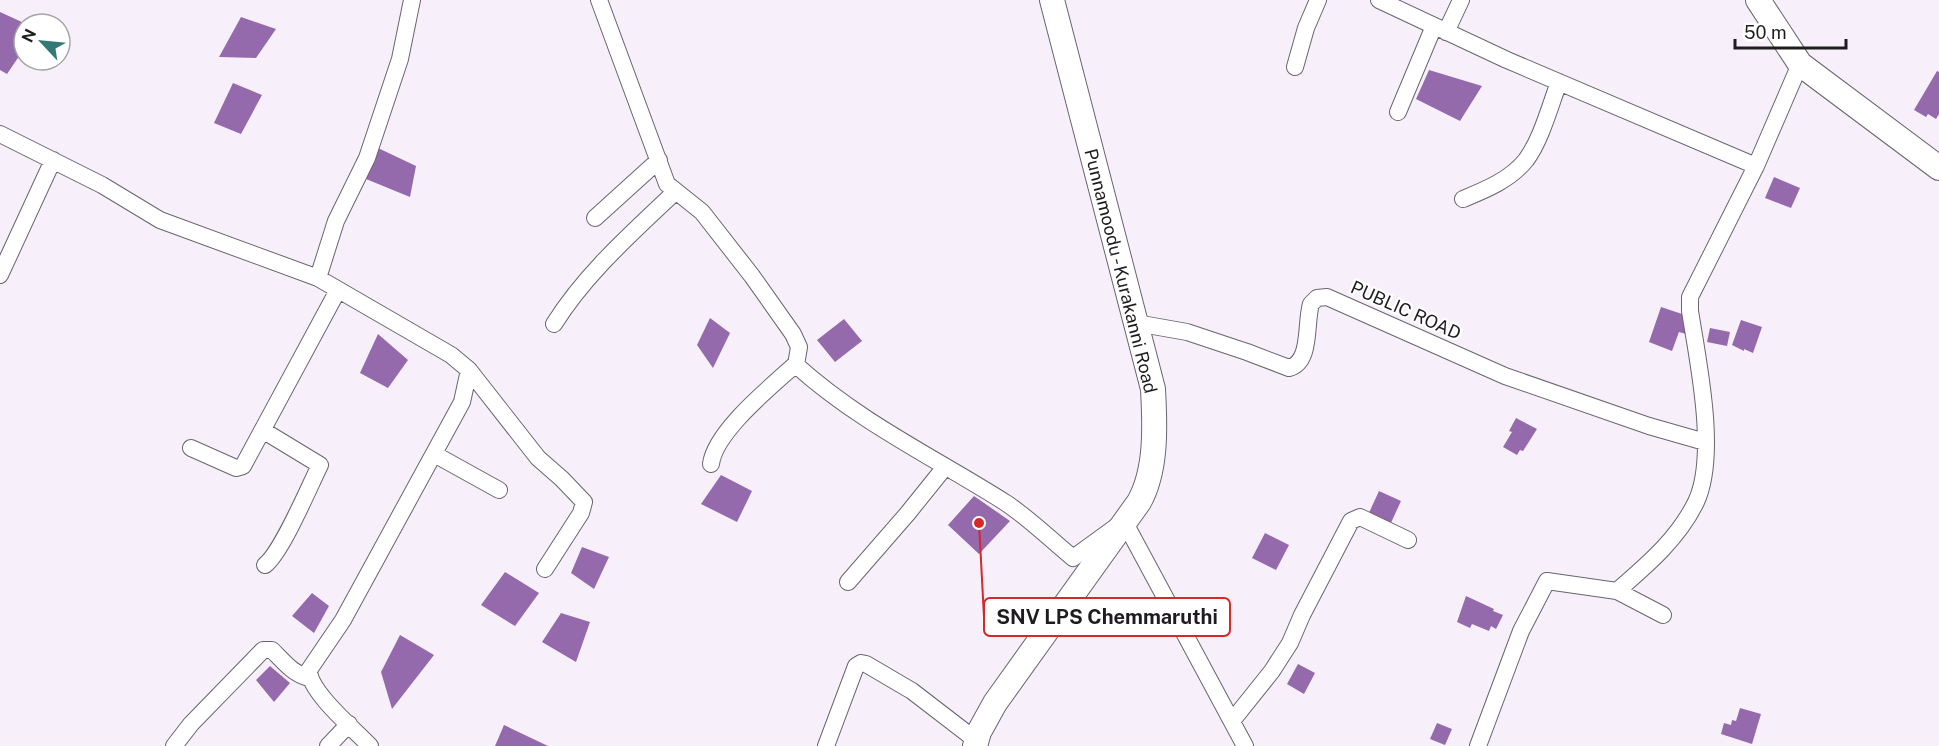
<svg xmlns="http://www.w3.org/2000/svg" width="1939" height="746" viewBox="0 0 1939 746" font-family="'Public Sans',sans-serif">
  <rect width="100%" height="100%" fill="#f7f0fb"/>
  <path fill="#946aac" d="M0 12 24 23V49L7 74 0 70Z
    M241 17 276 29 256 58 219 57Z
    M1429 70 1482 86 1460 121 1416 99Z
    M1937 71 1939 72V114L1936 119 1928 114 1926 117 1914 110Z
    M233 83 262 95 241 134 214 123Z
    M378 148 416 166 410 197 366 179Z
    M1774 177 1800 188 1791 208 1765 198Z
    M1661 307 1685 315 1686 334 1679 332 1672 351 1649 342Z
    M710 318 730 333 713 368 697 345Z
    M844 319 862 341 835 362 817 340Z
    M1741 320 1762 327 1753 353 1744 349V351L1732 345Z
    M1710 328 1730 332 1727 346 1707 342Z
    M378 334 408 360 388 388 360 373Z
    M1516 418 1537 429 1523 451 1520 450 1517 455 1503 447 1512 432 1509 431Z
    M721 475 752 491 737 522 701 504Z
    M1379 491 1401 501 1390 525 1368 515Z
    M974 496 1010 521 979 554 948 525Z
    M1265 533 1289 545 1276 570 1252 558Z
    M582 547 609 557 594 589 571 573Z
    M505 572 539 593 515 626 481 605Z
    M312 593 329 606 314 633 292 616Z
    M1466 596 1494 609 1493 611 1503 615 1496 629 1491 626 1489 631 1472 624 1470 628 1457 622Z
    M561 613 590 622 576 662 542 642Z
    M400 635 434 655 392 709 381 672Z
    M1298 664 1315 673 1304 694 1287 684Z
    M270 666 290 683 274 702 256 680Z
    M1740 708 1761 714 1752 744 1721 734 1724 723 1731 725 1732 720 1736 721Z
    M1437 723 1452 729 1445 745 1430 739Z
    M504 725 548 746H495Z"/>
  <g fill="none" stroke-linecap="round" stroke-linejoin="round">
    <defs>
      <path id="minor" d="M599 0 667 184 702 212 752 276 793 334 799 347 796 365C859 422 935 458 1006 503 1030 519 1051 540 1073 558L1124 521 1245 746
        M1379 0 1507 60 1756 166
        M1446 32 1461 0
        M1295 67 1306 28 1318 0
        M1398 112 1434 26
        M0 134 102 185 160 220 318 278 451 355 469 370 462 402 343 620 309 670C309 692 355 730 370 746
        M1463 199C1485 190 1510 180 1526 160 1541 140 1550 106 1559 82
        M595 218 659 160
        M0 275 53 160
        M318 278 336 221 367 158 400 59 412 0
        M1136 323 1187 332 1247 352 1289 368C1312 362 1305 323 1311 304L1317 298 1327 297 1505 376 1649 426 1705 442
        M554 324C586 273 632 233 675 192
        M469 370 538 458 562 479 584 502 581 513 545 569
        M264 431 320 465C309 487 282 552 265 565
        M191 448 236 468 243 466 338 290
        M434 454 499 490
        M711 464C715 431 773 385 797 363
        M848 582 908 513 945 467
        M1617 591 1663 615
        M1232 721 1272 671 1290 643 1302 615 1351 521 1360 517 1408 540
        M174 746 191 724 263 650H272C284 662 293 674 309 678
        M328 746 349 724
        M826 746 856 666 861 663 866 664 912 691 977 741
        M1478 746 1521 631 1547 581 1617 591C1647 565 1678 539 1696 502 1718 455 1698 362 1690 311V297L1756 166 1800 64"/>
      <path id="secondary" d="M1758 0 1800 64 1939 168
        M975 746 979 732 995 703 1139 502C1157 470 1155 425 1153 389L1052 0"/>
    </defs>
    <use href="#minor" stroke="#6a646e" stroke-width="18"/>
    <use href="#secondary" stroke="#6a646e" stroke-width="26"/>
    <use href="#minor" stroke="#fff" stroke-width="16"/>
    <use href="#secondary" stroke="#fff" stroke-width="24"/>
  </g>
  <g text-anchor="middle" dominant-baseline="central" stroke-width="4.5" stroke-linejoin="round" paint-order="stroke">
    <g font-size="18" fill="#1f1c20" stroke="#fff">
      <text transform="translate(1121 271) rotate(76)">Punnamoodu - Kurakanni Road</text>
      <text transform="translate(1406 310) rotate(24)">PUBLIC ROAD</text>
    </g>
  </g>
  <path fill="none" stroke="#d62828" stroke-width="2" d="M979 523L984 617"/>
  <circle fill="#d62828" stroke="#fff" stroke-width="2" cx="979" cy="523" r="6"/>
  <rect fill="#fff" stroke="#d62828" stroke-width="2" x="984" y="598" width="246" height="38" rx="6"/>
  <g font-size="20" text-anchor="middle" font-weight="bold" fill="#1f1c20">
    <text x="1107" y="624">SNV LPS Chemmaruthi</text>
  </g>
  <g transform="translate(42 42) rotate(296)"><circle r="28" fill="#ffffff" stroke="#a5a4a6" stroke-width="1.5"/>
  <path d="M0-4.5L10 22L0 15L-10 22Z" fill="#337a74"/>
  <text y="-9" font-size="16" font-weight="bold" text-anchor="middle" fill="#1f1c20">N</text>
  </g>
  <path d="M1735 39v9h111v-9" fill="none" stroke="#1f1c20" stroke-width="3"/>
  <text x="1744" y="39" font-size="18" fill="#1f1c20" stroke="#ffffff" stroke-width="4.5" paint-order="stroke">50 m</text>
</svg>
